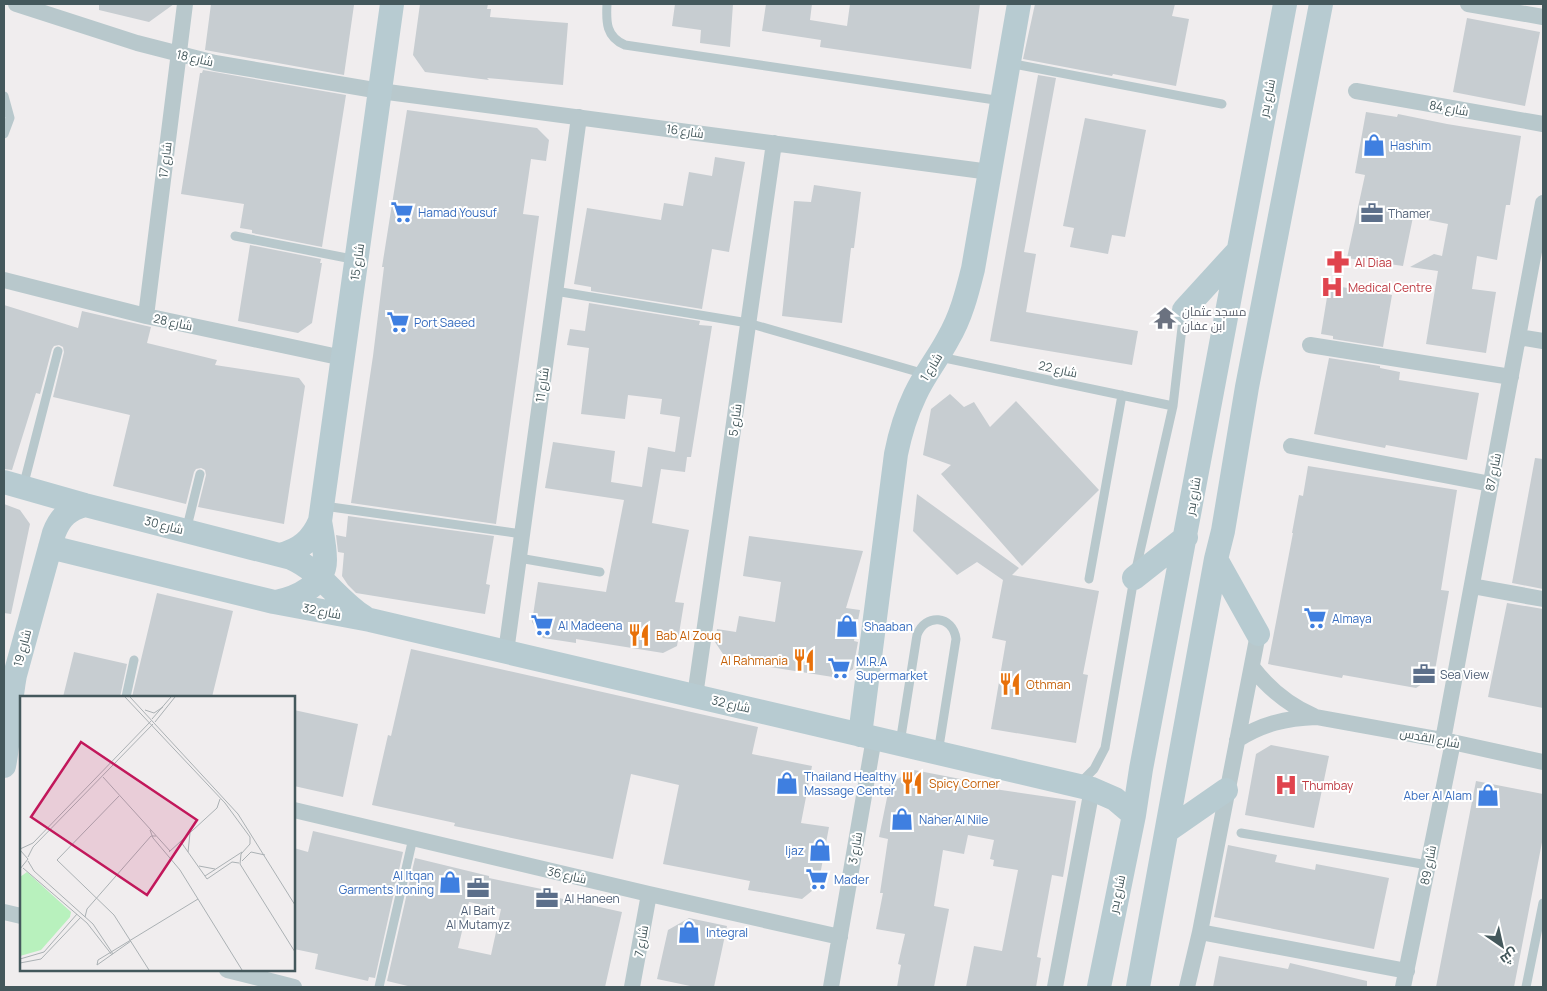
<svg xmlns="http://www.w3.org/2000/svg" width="1547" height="991" viewBox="0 0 1547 991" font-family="Manrope,Cairo,sans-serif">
  <rect width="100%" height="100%" fill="#f0edee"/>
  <path fill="#c7cdd1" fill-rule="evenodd" d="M99 4H174L149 22 99 10Z
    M211 4H344L354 5 344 75 205 50Z
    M420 4H488L487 9H491L490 17 568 23 563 85 487 78 489 80 425 72 413 55Z
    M675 4H733L730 47 700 43 701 30 672 26Z
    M766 4H812L810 20 847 26 850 4H980L971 69 820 47 821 40 762 31Z
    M1035 4H1175L1172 16 1189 19 1176 86 1113 74 1112 76 1023 59Z
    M1467 18 1540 32 1525 106 1453 92Z
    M203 70 346 95 322 247 252 233V230L240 228 244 204 181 194 200 73H202Z
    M1038 75 1056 78 1024 252 1036 254 1026 312 1138 331 1132 365 990 341Z
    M407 110 537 128 549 140 546 161 531 159 523 214 539 216 496 524 351 503 373 356 384 267H382Z
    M1366 112 1397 117 1398 114 1447 124 1521 136 1510 205H1506L1497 260 1477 256 1472 289 1496 292 1486 353 1426 344 1438 271 1410 267 1434 254 1442 256 1448 224 1413 217 1403 266 1347 258 1365 175 1355 173Z
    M1085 118 1146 130 1125 237 1112 235 1108 254 1070 247 1074 228 1063 226Z
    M715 157 745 162 729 252 712 249 702 309 591 291V287L574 284 587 208 661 220 664 203 683 206 689 172 712 176Z
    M814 185 861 192 854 248H851L842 323 782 316 794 201 811 202Z
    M250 245 321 259 320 263H322L312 323 298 333 238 321Z
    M1329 285 1392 295 1383 347 1333 339V336L1321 334Z
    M589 303 700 321 699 325 712 326 691 457H687L685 472 661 469 652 523 689 530 675 602 684 603 677 646 663 653 576 639V643L543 638 532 622 538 582 606 592 624 500 545 488 553 442 615 451 611 482 642 487 648 447 675 452 680 417 660 414 662 399 628 395 625 419 581 414 589 348 567 345 570 329 585 331Z
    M4 305 78 328 82 311 151 327 147 343 217 360 215 365 299 378 305 386 284 524 198 507 206 475 205 470 201 468 196 469 194 472 186 504 113 486 130 415 53 397 64 352 63 347 59 345 54 346 52 349 40 394 36 393 12 470 4 469Z
    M1329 358 1380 366V368L1400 372 1399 380 1479 393 1467 460 1386 445 1385 448 1314 434Z
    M950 394 964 407 974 402 990 427 1016 401 1099 490 1022 566 941 474 951 465 923 455 931 409Z
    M1535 458 1543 459V589L1512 583Z
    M1308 466 1457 490 1441 590 1449 591 1434 676 1416 688 1343 675 1342 678 1268 664 1293 533H1292L1299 495 1303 496Z
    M917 494 1019 568 1012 575 1099 591 1083 674 1088 675 1076 743 991 729 1006 641 992 638 1003 580 977 562 957 575 913 531Z
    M4 504 20 510 30 524 11 614 4 613Z
    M348 516 494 536 486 584 490 585 485 614 356 593 348 585 342 576 344 553 338 552 336 535 346 537Z
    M749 536 863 551 846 608 860 610 854 641 858 642 853 669 839 678 727 660 715 642 717 629 736 632 739 616 775 622 781 582 743 576Z
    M157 593 233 611 212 697H132Z
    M1507 603 1543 609V708L1488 697Z
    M411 649 758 727 752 754 812 766 801 823 829 827 818 886 802 899 748 890 750 881 663 864 679 785 631 774 613 859 454 826 455 823 372 805 388 735 391 736Z
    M74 652 127 664 120 697H63Z
    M294 710 358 724 343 797 294 786Z
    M1271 745 1329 756 1314 828 1245 815 1256 754Z
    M914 770 981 783V787L1076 801 1063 877 1052 875 1037 957 1041 958 1036 987H966L974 946 1002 951 1018 870 993 866 994 860 990 859 994 840 968 835 964 854 943 850 934 906 949 909 934 987H897L901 965 898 964 905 934 876 929 883 893H880L888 839 879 837 890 783Z
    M1476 781 1543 794V837L1514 987H1436Z
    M313 831 403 852 375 978 369 977 368 981 315 969 318 954 294 949V848L308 852Z
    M1228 845 1277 855 1275 862 1315 870 1316 864 1389 878 1374 949 1214 917Z
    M415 858 489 876V878L551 891 550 896 622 912 605 987H412L387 981ZM469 902 501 909 491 955 458 948Z
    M689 918 727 926 714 987H695L657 979 668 930Z
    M1219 956 1288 969 1290 963 1367 981V987H1213Z"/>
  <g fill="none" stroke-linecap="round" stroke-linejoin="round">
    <path stroke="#b8c8cc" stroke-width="9" d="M607 4C606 22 606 37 625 45L1002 101
      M1009 63 1222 104
      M4 96 10 118 4 134
      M235 236 357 260
      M555 291 748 323 925 374
      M940 357 1173 406
      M23 487 58 351
      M324 506 522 534
      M186 531 200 474
      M519 558 600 572
      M1089 579 1122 395
      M126 697 134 660
      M900 743 917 635C925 613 953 615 956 639L938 753
      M1080 783 1094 769 1105 748 1134 578 1173 406 1184 310
      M1241 833 1428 865
      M379 987 413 838
      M1526 987 1543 903"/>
    <path stroke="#b8c8cc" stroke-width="16" d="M16 4 137 43 215 63 380 91 990 172
      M1468 4 1543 17
      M1356 91 1543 124
      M4 280 146 316 343 358
      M146 316 185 4
      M1518 337 1543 341
      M1310 345 1511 377
      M1291 446 1491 484
      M1472 586 1543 599
      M506 652 579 117
      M1252 667C1269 689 1288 705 1314 716
      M695 696 774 143
      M1237 740C1262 724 1286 718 1316 717L1443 740 1543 762
      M1443 740 1543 203
      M294 810 649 894 840 937
      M4 912 21 916
      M1200 932 1407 971
      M227 970 294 987
      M632 987 649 894
      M831 987 874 738
      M1055 987 1092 789
      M1187 987 1200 932 1258 634
      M1403 987 1453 742"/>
    <path stroke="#b7cbd1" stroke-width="24" d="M1184 310 1238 251
      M4 482 85 505 291 558C321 571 337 600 364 617
      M50 547 274 602 370 620 1092 789 1115 799 1134 815
      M280 555C300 550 312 540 320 521L392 4
      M1216 559 1258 634
      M1134 578 1186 537
      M276 602C297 598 325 585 325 560 325 547 322 533 320 521
      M860 735 896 454C900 434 906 414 915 395 924 375 938 358 948 339 961 317 967 293 973 269L1019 4
      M4 766C10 736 9 705 15 675L54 533C60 517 69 509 85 505
      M1167 831 1226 790
      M1099 987 1134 815 1141 769 1285 4
      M1138 987 1216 559 1223 531 1247 387 1321 4"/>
  </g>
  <defs>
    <symbol id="shop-bare" viewBox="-9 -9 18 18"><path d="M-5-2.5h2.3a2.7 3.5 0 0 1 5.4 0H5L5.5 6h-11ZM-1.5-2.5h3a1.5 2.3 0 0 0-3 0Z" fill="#3f7fe0" stroke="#fff" stroke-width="2.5" paint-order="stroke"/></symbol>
    <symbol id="supermarket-bare" viewBox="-9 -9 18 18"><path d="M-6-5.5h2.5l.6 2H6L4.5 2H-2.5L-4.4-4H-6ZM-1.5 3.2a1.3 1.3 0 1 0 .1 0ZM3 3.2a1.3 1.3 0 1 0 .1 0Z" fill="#3f7fe0" stroke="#fff" stroke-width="2.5" paint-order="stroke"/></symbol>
    <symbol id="office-bare" viewBox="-9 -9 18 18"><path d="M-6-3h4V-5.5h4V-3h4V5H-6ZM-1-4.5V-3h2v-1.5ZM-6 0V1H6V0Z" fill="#5c6f8a" stroke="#fff" stroke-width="2.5" paint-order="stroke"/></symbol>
    <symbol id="pharmacy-bare" viewBox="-9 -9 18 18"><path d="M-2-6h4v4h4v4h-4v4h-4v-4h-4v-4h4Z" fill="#e0444e" stroke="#fff" stroke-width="2.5" paint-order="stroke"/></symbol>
    <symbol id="hospital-bare" viewBox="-9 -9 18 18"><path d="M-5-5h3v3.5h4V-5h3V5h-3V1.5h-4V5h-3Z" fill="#e0444e" stroke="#fff" stroke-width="2.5" paint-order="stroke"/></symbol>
    <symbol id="temple-bare" viewBox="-9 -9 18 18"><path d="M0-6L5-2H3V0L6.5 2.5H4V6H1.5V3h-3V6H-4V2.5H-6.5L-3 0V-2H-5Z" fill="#6b7280" stroke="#fff" stroke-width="2.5" paint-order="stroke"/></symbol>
    <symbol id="restaurant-bare" viewBox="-9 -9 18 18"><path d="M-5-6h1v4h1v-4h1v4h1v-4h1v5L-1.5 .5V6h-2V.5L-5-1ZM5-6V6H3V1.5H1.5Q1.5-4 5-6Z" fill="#e8710a" stroke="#fff" stroke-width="2.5" paint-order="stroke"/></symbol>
  </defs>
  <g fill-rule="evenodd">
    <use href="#shop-bare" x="1358" y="129" width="32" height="32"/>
    <use href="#supermarket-bare" x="386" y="196" width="32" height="32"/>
    <use href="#office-bare" x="1356" y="197" width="32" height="32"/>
    <use href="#pharmacy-bare" x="1322" y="246" width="32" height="32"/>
    <use href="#hospital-bare" x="1316" y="271" width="32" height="32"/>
    <use href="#temple-bare" x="1149" y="302" width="32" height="32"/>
    <use href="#supermarket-bare" x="382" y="306" width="32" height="32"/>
    <use href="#supermarket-bare" x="1299" y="602" width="32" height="32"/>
    <use href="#supermarket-bare" x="526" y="609" width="32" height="32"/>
    <use href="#shop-bare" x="831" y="610" width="32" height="32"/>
    <use href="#restaurant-bare" x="623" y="619" width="32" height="32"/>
    <use href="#restaurant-bare" x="788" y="644" width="32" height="32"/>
    <use href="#supermarket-bare" x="823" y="652" width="32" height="32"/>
    <use href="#office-bare" x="1408" y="658" width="32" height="32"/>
    <use href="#restaurant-bare" x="994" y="668" width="32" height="32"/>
    <use href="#shop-bare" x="771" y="767" width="32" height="32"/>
    <use href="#restaurant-bare" x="896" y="767" width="32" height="32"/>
    <use href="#hospital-bare" x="1270" y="769" width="32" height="32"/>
    <use href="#shop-bare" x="1472" y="779" width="32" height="32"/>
    <use href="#shop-bare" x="886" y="803" width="32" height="32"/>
    <use href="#shop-bare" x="804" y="834" width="32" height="32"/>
    <use href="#supermarket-bare" x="801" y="863" width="32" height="32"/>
    <use href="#shop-bare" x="434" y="866" width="32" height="32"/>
    <use href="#office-bare" x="462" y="872" width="32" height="32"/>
    <use href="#office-bare" x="531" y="882" width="32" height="32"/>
    <use href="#shop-bare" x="673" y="916" width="32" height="32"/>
  </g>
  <g text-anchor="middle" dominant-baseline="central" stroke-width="4" stroke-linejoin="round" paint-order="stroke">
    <g font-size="12" fill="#44585c" stroke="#fff">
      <text transform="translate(195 58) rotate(13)">شارع 18</text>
      <text transform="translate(1267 98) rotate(-79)">شارع بدر</text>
      <text transform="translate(1449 108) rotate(10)">شارع 84</text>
      <text transform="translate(685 131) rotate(8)">شارع 16</text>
      <text transform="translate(165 160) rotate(-83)">شارع 17</text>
      <text transform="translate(357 262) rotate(-82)">شارع 15</text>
      <text transform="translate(173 322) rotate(12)">شارع 28</text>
      <text transform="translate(931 367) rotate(-58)">شارع 1</text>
      <text transform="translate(1058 369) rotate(12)">شارع 22</text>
      <text transform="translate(542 385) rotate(-82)">شارع 11</text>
      <text transform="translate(735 420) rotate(-82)">شارع 5</text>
      <text transform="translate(1493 472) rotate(-79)">شارع 87</text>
      <text transform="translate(1193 496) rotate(-80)">شارع بدر</text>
      <text transform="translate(164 525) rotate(14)">شارع 30</text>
      <text transform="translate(322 611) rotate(11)">شارع 32</text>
      <text transform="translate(22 648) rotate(-75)">شارع 19</text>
      <text transform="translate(731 704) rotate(13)">شارع 32</text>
      <text transform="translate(1430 738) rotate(11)">شارع القدس</text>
      <text transform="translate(855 848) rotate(-80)">شارع 3</text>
      <text transform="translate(1428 865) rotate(-79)">شارع 89</text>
      <text transform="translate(567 875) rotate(13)">شارع 36</text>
      <text transform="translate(1117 894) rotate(-78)">شارع بدر</text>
      <text transform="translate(641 941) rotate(-80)">شارع 7</text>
    </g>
    <g font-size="12" fill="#366cbe" stroke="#fff" text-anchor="start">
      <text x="1390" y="145">Hashim</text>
      <text x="418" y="212">Hamad Yousuf</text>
      <text x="414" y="322">Port Saeed</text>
      <text x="1332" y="618">Almaya</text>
      <text x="558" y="625">Al Madeena</text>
      <text x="864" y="626">Shaaban</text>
      <text x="856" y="661">M.R.A<tspan x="856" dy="14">Supermarket</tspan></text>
      <text x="804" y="776">Thailand Healthy<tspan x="804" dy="14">Massage Center</tspan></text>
      <text x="1472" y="795" text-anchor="end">Aber Al Alam</text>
      <text x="919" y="819">Naher Al Nile</text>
      <text x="804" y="850" text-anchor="end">Ijaz</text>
      <text x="434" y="875" text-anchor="end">Al Itqan<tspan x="434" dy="14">Garments Ironing</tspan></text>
      <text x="834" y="879">Mader</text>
      <text x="706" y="932">Integral</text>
    </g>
    <g font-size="12" fill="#4e5e75" stroke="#fff" text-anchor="start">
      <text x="1388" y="213">Thamer</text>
      <text x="1440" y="674">Sea View</text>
      <text x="564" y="898">Al Haneen</text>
      <text x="478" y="910" text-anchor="middle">Al Bait<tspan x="478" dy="14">Al Mutamyz</tspan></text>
    </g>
    <g font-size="12" fill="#be3a42" stroke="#fff" text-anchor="start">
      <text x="1355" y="262">Al Diaa</text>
      <text x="1348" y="287">Medical Centre</text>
      <text x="1302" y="785">Thumbay</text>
    </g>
    <g font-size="12" fill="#5b616d" stroke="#fff" text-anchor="start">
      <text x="1182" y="311">مسجد عثمان<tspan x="1182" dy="14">ابن عفان</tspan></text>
    </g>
    <g font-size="12" fill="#c56008" stroke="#fff" text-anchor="start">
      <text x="656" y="635">Bab Al Zouq</text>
      <text x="788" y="660" text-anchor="end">Al Rahmania</text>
      <text x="1026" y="684">Othman</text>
      <text x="929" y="783">Spicy Corner</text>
    </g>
  </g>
  <g transform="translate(20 696)">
    <rect width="275" height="275" fill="#f0edee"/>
    <path d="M7 176 51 216 50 221 21 254 0 260V181Z" fill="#b8f1bd"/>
    <path fill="none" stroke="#abb1b4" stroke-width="1" d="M105 1 205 107 230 141V148L221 158 220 168 275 256M110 1 218 118 275 209M125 14 134 17 143 11M132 23 151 1M135 26 155 1M83 81 150 155M99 100 37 164 94 219 129 274M130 134 133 142 160 174 222 274M161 146 187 183 212 166 219 167M0 153 13 147 131 25M149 156 197 112 200 103M168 156 170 137M8 161 13 151 133 28M8 165 14 175 73 228 93 258M222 165 231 156 245 159M179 170 195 173M3 172 67 227 92 259M0 173 8 163 0 154M185 180 222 156M65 221 67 213 131 140H136M0 263 24 256 57 218M0 267 21 263 61 221M77 269 78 264 178 203M77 269 111 245"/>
    <path fill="#c2185b" fill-opacity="0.15" stroke="#c2185b" stroke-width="2.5" d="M61 46 177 124 127 199 11 121Z"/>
    <rect width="275" height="275" fill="none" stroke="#44585c" stroke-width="2.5"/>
  </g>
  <rect width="1547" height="991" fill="none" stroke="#44585c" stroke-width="10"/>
  <g transform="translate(1502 946) rotate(146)" stroke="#ffffff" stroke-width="4" paint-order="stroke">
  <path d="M0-4L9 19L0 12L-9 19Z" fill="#44585c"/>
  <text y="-8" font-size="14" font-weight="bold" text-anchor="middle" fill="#44585c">ش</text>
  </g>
</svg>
